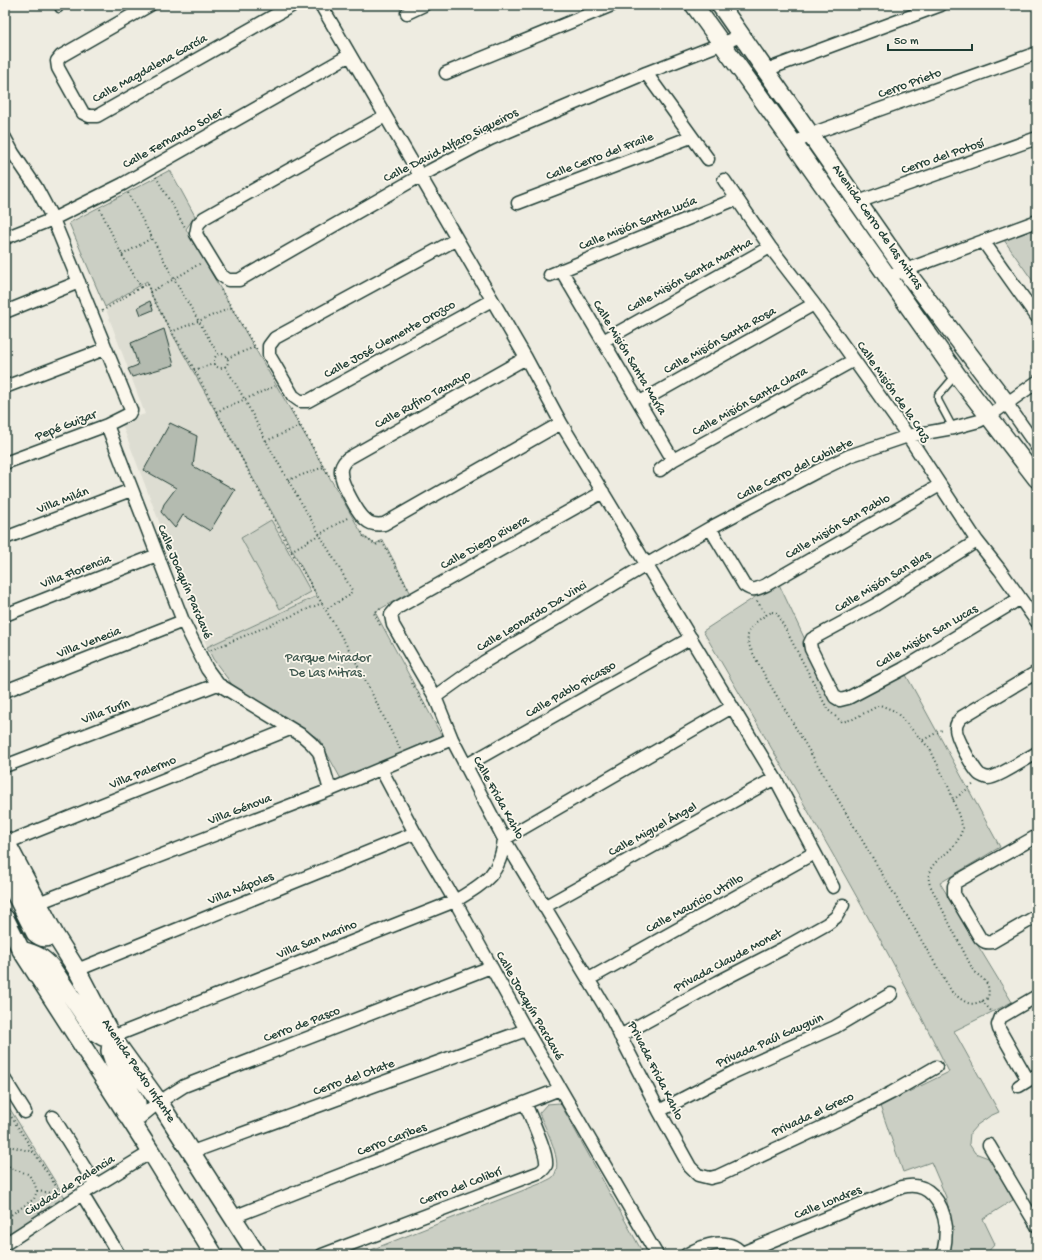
<svg xmlns="http://www.w3.org/2000/svg" width="1042" height="1260" viewBox="0 0 1042 1260" font-family="'Gochi Hand',sans-serif">
  <rect width="100%" height="100%" fill="#eeece1"/>
  <filter id="ink" filterUnits="userSpaceOnUse"><feTurbulence type="fractalNoise" baseFrequency=".025" numOctaves="2"/><feDisplacementMap in="SourceGraphic" scale="8" xChannelSelector="R" yChannelSelector="G"/><feConvolveMatrix kernelMatrix="1 2 1 2 8 2 1 2 1" color-interpolation-filters="sRGB"/></filter>
  <g filter="url(#ink)">
    <path fill="#ddddd2" d="M147 281 150 292 164 319 274 516 317 596 207 647 121 422 145 414 105 307Z"/>
    <path fill="#cbcfc4" stroke="#75867c" d="M170 170 195 216 186 229 364 537 375 544 383 540 410 592 375 612 443 738 341 779 319 739 283 716 239 694 213 659 207 647 317 596 274 516 164 319 150 292 147 281 105 307 69 223Z
      M1037 227V287L1004 240Z
      M271 520 311 592 280 609 241 538Z
      M778 582 837 708 905 673 1000 847 940 883 1012 1002 954 1031 999 1112 990 1116 977 1125 970 1133 969 1144 975 1153 991 1159 1013 1200 983 1219 995 1244 985 1255H945L951 1222 946 1197 931 1162 903 1172 880 1106 949 1072C875 921 788 777 703 631Z
      M5 1101 66 1199 5 1237Z
      M560 1103 644 1255H358L542 1183C545 1181 551 1179 553 1177 565 1163 545 1128 539 1113L547 1104Z"/>
    <path fill="#b4bbb0" stroke="#1f3d34" d="M150 301 153 310 141 315 138 307Z
      M164 329 174 365 132 377 128 369 138 365 131 343Z
      M170 423 197 436 193 466 235 490 210 531 183 515 175 528 161 512 164 504 176 488 144 470Z"/>
    <g fill="none" stroke-linecap="round" stroke-linejoin="round">
      <defs>
        <path id="lane" d="M57 5 59 9
          M953 428 938 400V396L955 376"/>
        <path id="street" d="M150 5 61 56 57 61 58 68 83 113 89 116H97L293 5
          M321 5 526 358 561 423 775 778 833 887
          M407 13 424 5
          M766 70 941 5
          M446 73 612 5
          M646 73 708 159
          M385 116 204 218 198 224 196 234 221 275 228 280H239L420 176 490 139 646 73 741 36
          M5 138 13 153 36 187 53 219 131 410 129 414 107 425 5 463
          M794 144 811 134 1037 53
          M724 180 770 247 814 304 908 436 977 541 1000 570 1037 622
          M858 202 1037 138
          M518 203 691 137
          M5 238 53 219 123 184 350 55
          M457 239 275 338 269 346V355L293 396 300 401H308L492 300
          M983 241 1037 317
          M561 270 673 460
          M550 275 736 199
          M887 277 1037 221
          M5 312 79 282
          M603 341 770 247
          M526 358 347 459C343 463 340 467 341 473 341 483 358 514 366 520 371 525 377 525 384 524L561 423
          M5 387 105 349
          M640 402 814 304
          M1007 404 1037 447
          M107 425 183 621 207 669 218 684 303 736 311 743 319 752 330 790
          M660 470 673 460 854 360
          M603 492 397 608 391 615 393 625 435 697 452 739 504 839 608 1012 659 1111 690 1167 698 1175 710 1178 718 1176 848 1115 891 1093 936 1067
          M710 528 744 585C754 592 756 589 766 585L940 485
          M5 538 131 490
          M977 541 875 605 812 639 810 643 811 649 835 697 840 700 848 698 903 669 1019 599
          M5 615 157 555
          M1037 672 962 717C959 720 956 723 956 728 955 736 973 768 979 774 981 776 985 777 988 778 997 778 1027 758 1037 753
          M5 691 183 621
          M435 697 484 662 646 565 710 528 816 472 849 456 908 436 953 428 979 421 989 416 1037 382
          M5 766 218 684
          M465 766 691 638
          M381 769 415 833 455 901 526 1030 657 1255
          M1037 836 956 882 954 886V894L980 938C984 942 986 943 992 942L1037 916
          M6 843 290 729
          M38 903 330 790 452 739
          M544 907 775 778
          M77 970 415 833
          M589 979 814 853
          M620 1036 718 982 784 948 827 924 836 917 843 905
          M112 1037 455 901C483 884 501 875 504 839L732 707
          M5 1080 25 1112
          M1028 1080 999 1029 998 1025 1001 1017 1037 996
          M1019 1086 1037 1075
          M659 1111 732 1073 835 1027 891 994
          M53 1117 96 1186
          M132 1124 159 1102 184 1086 491 967
          M989 1145 1037 1226
          M192 1152 526 1030
          M82 1194 119 1255
          M233 1217 560 1089
          M5 1244 82 1194 151 1152
          M742 1253 902 1187C929 1180 943 1203 946 1227 946 1236 945 1246 943 1255
          M322 1255 540 1172C543 1170 545 1168 546 1165 548 1153 530 1116 525 1103
          M686 1255C703 1245 729 1235 743 1255"/>
        <path id="secondary" d="M694 5 794 144 957 375 1037 479
          M720 5 905 270 1007 404
          M5 840 55 935 77 970 112 1037 159 1102 257 1255
          M5 874 35 933C42 939 47 939 55 935
          M5 918 21 950 151 1152 214 1255
          M21 950C35 954 42 956 52 968L95 1032 103 1037H112L110 1051 114 1063 137 1103 133 1110 126 1114"/>
      </defs>
      <use href="#lane" stroke="#1f3d34" stroke-width="9"/>
      <use href="#street" stroke="#1f3d34" stroke-width="15"/>
      <use href="#secondary" stroke="#1f3d34" stroke-width="20"/>
      <path stroke="#1f3d34" stroke-width="2" stroke-dasharray="1 3" stroke-linecap="butt" d="M156 177 186 229
        M128 193 174 279 218 354
        M100 209 122 255 141 287 148 284 150 292 164 319 193 367 291 551 354 658 400 749
        M122 255 152 238
        M221 290 257 350
        M150 292 174 279 201 263
        M102 311 141 287
        M171 332 231 308
        M214 361a7 7 0 1 1 14 0a7 7 0 1 1-14 0Z
        M227 358 255 347
        M225 366 245 400 266 441 288 480 352 590 350 595 326 609
        M194 370 214 364
        M291 409 329 476
        M216 412 275 386
        M266 441 300 426
        M288 480 324 467
        M362 532 364 537 376 545 382 541 408 589
        M291 551 349 517
        M757 601 766 615
        M772 612 777 613 828 710 842 722 853 719 880 705 895 711 930 749 949 788 963 828C961 833 959 839 956 843 946 858 923 863 930 885L974 972C985 980 991 984 988 998 970 1008 967 1004 952 992L765 676C761 668 750 649 748 642 745 628 761 617 772 612Z
        M380 625 374 613 382 608
        M211 650 322 603
        M412 683 426 708
        M923 740 944 729
        M953 800 974 784
        M982 1001 992 1012
        M5 1107 61 1194
        M5 1145 33 1152
        M5 1159 10 1168 28 1174 34 1182 37 1191 34 1199 5 1219
        M37 1191 60 1194
        M360 1255 368 1252"/>
      <use href="#lane" stroke="#fbf7ec" stroke-width="6"/>
      <use href="#street" stroke="#fbf7ec" stroke-width="12"/>
      <use href="#secondary" stroke="#fbf7ec" stroke-width="17"/>
    </g>
  </g>
  <g text-anchor="middle" dominant-baseline="central" stroke-width="3.5" stroke-linejoin="round" paint-order="stroke">
    <g font-size="13" fill="#1f3d34" stroke="#fbf7ec">
      <text transform="translate(150 69) rotate(-29)">Calle Magdalena García</text>
      <text transform="translate(910 84) rotate(-20)">Cerro Prieto</text>
      <text transform="translate(173 139) rotate(-29)">Calle Fernando Soler</text>
      <text transform="translate(451 146) rotate(-27)">Calle David Alfaro Siqueiros</text>
      <text transform="translate(600 157) rotate(-21)">Calle Cerro del Fraile</text>
      <text transform="translate(943 157) rotate(-19)">Cerro del Potosí</text>
      <text transform="translate(638 224) rotate(-22)">Calle Misión Santa Lucía</text>
      <text transform="translate(877 227) rotate(55)">Avenida Cerro de las Mitras</text>
      <text transform="translate(690 276) rotate(-29)">Calle Misión Santa Martha</text>
      <text transform="translate(390 340) rotate(-29)">Calle José Clemente Orozco</text>
      <text transform="translate(720 341) rotate(-29)">Calle Misión Santa Rosa</text>
      <text transform="translate(629 358) rotate(59)">Calle Misión Santa María</text>
      <text transform="translate(893 392) rotate(55)">Calle Misión de la Cruz</text>
      <text transform="translate(423 400) rotate(-29)">Calle Rufino Tamayo</text>
      <text transform="translate(750 402) rotate(-29)">Calle Misión Santa Clara</text>
      <text transform="translate(66 426) rotate(-21)">Pepé Guizar</text>
      <text transform="translate(795 470) rotate(-26)">Calle Cerro del Cubilete</text>
      <text transform="translate(63 501) rotate(-21)">Villa Milán</text>
      <text transform="translate(838 527) rotate(-30)">Calle Misión San Pablo</text>
      <text transform="translate(485 543) rotate(-29)">Calle Diego Rivera</text>
      <text transform="translate(76 572) rotate(-21)">Villa Florencia</text>
      <text transform="translate(184 582) rotate(67)">Calle Joaquín Pardavé</text>
      <text transform="translate(883 582) rotate(-31)">Calle Misión San Blas</text>
      <text transform="translate(532 617) rotate(-31)">Calle Leonardo Da Vinci</text>
      <text transform="translate(927 637) rotate(-30)">Calle Misión San Lucas</text>
      <text transform="translate(89 643) rotate(-21)">Villa Venecia</text>
      <text transform="translate(571 690) rotate(-30)">Calle Pablo Picasso</text>
      <text transform="translate(106 712) rotate(-21)">Villa Turín</text>
      <text transform="translate(143 773) rotate(-22)">Villa Palermo</text>
      <text transform="translate(498 798) rotate(61)">Calle Frida Kahlo</text>
      <text transform="translate(240 810) rotate(-21)">Villa Génova</text>
      <text transform="translate(653 830) rotate(-29)">Calle Miguel Ángel</text>
      <text transform="translate(241 889) rotate(-22)">Villa Nápoles</text>
      <text transform="translate(695 904) rotate(-29)">Calle Mauricio Utrillo</text>
      <text transform="translate(317 940) rotate(-22)">Villa San Marino</text>
      <text transform="translate(728 961) rotate(-28)">Privada Claude Monet</text>
      <text transform="translate(529 1006) rotate(60)">Calle Joaquín Pardavé</text>
      <text transform="translate(302 1025) rotate(-21)">Cerro de Pasco</text>
      <text transform="translate(770 1041) rotate(-24)">Privada Paúl Gauguin</text>
      <text transform="translate(138 1071) rotate(56)">Avenida Pedro Infante</text>
      <text transform="translate(655 1071) rotate(63)">Privada Frida Kahlo</text>
      <text transform="translate(354 1078) rotate(-20)">Cerro del Otate</text>
      <text transform="translate(813 1115) rotate(-25)">Privada el Greco</text>
      <text transform="translate(392 1140) rotate(-21)">Cerro Caribes</text>
      <text transform="translate(70 1186) rotate(-32)">Ciudad de Palencia</text>
      <text transform="translate(461 1187) rotate(-21)">Cerro del Colibrí</text>
      <text transform="translate(828 1203) rotate(-22)">Calle Londres</text>
    </g>
    <g font-size="13" fill="#415a51" stroke="#fbf7ec">
      <text x="328" y="658">Parque Mirador<tspan x="328" dy="15">De Las Mitras.</tspan></text>
    </g>
  </g>
  <rect width="1042" height="1260" fill="none" stroke="#fbf7ec" stroke-width="20"/>
  <rect x="10" y="10" width="1022" height="1240" fill="none" stroke="#1f3d34" stroke-width="1.5" filter="url(#ink)"/>
  <path d="M888 44v6h84v-6" fill="none" stroke="#1f3d34" stroke-width="2"/>
  <text x="894" y="44" font-size="12" fill="#1f3d34" stroke="#fbf7ec" stroke-width="3" paint-order="stroke">50 m</text>
</svg>
